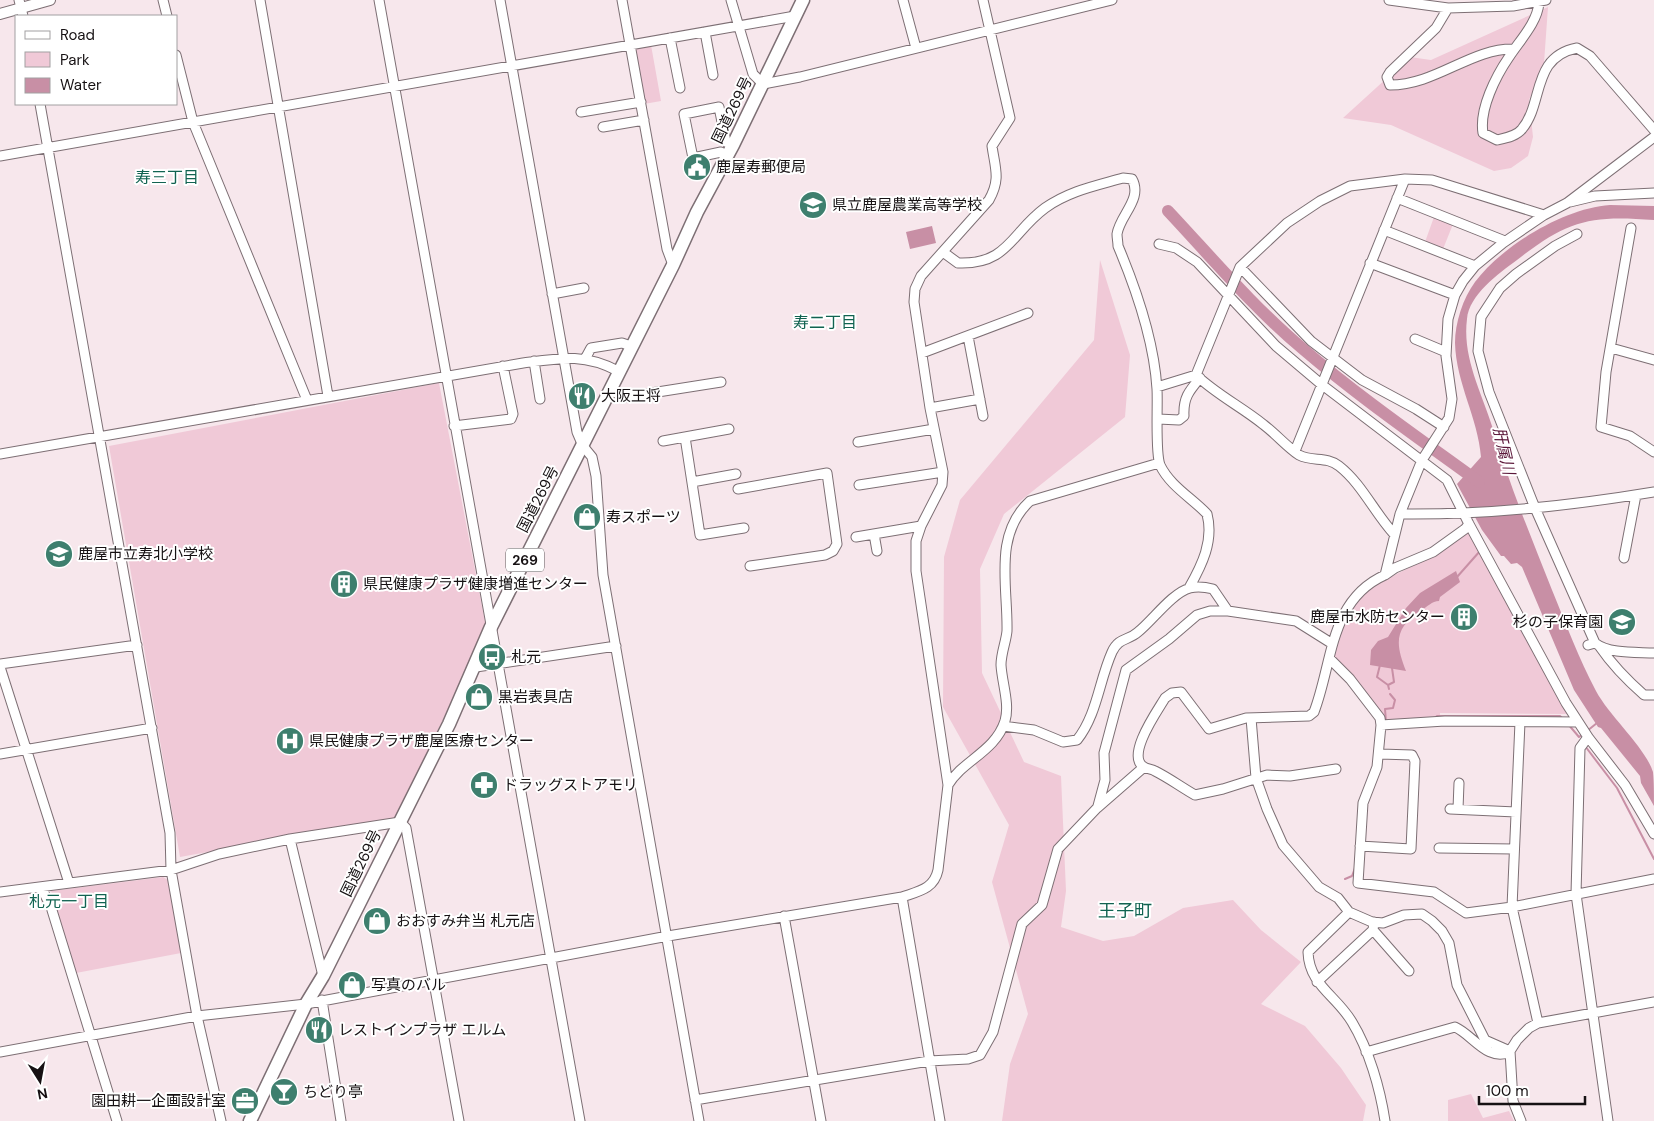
<svg xmlns="http://www.w3.org/2000/svg" width="1654" height="1121" viewBox="0 0 1654 1121" font-family="'DM Sans','Noto Sans JP',sans-serif">
  <rect width="100%" height="100%" fill="#f7e7ec"/>
  <path fill="#f0c9d7" d="M1548 7 1544 63 1529 100 1533 137 1528 156 1511 168 1494 171 1391 125 1343 118 1410 57 1431 60Z
    M651 45 661 101 644 104 634 47Z
    M1434 217 1453 224 1443 249 1425 242Z
    M1100 260 1130 355 1125 417 1004 514 980 569 982 673 1024 762 1061 776 1066 891 1061 927 1103 941 1134 936 1183 908 1233 900 1261 930 1301 962 1261 1004 1305 1026 1341 1068 1366 1105 1363 1121H1002L1010 1064 1028 1014 992 882 1009 825 943 707 944 557 960 500 1094 340Z
    M439 383 486 627 397 818 180 857 109 446Z
    M1469 530 1569 714 1440 713V720L1387 721 1355 681 1335 659 1333 655 1346 617 1362 592 1443 550Z
    M163 877 168 880 181 953 76 973 51 891Z
    M1471 1094 1483 1118 1509 1111 1514 1121H1448V1100Z"/>
  <path fill="#c88fa5" d="M1610 205 1654 206V220C1590 215 1568 220 1517 260 1498 274 1469 295 1467 319 1462 358 1482 393 1493 429 1509 484 1531 537 1552 590 1566 624 1579 659 1596 691 1610 717 1645 747 1653 772 1654 781 1654 796 1654 806L1641 783 1640 776 1601 728 1598 727 1574 690 1522 567 1517 563 1511 564 1504 556H1501L1482 530 1457 484 1481 457C1478 418 1456 383 1455 343 1455 323 1463 298 1475 282 1502 246 1564 208 1610 205Z
    M932 226 936 243 910 249 906 232Z
    M1456 571 1460 582 1440 597 1439 601C1432 601 1427 607 1422 610 1394 628 1395 643 1406 671L1370 665 1371 650 1378 641 1388 637 1406 608 1420 593Z"/>
  <g fill="none" stroke-linecap="round" stroke-linejoin="round">
    <path stroke="#c88fa5" stroke-width="2" d="M1457 577 1480 551
      M1380 665 1377 677 1388 685
      M1389 689 1388 685 1394 682 1392 668
      M1435 718 1437 716H1560L1563 719
      M1386 722 1385 709 1393 708 1395 700 1390 694
      M1568 724 1579 737 1583 734
      M1587 731 1597 723
      M1585 746 1617 788 1654 859
      M1345 879 1352 876 1355 868"/>
    <path stroke="#c88fa5" stroke-width="12" d="M1168 211C1212 258 1254 308 1303 349 1359 397 1420 439 1479 482"/>
    <defs>
      <path id="minor" d="M19 0 23 16
        M163 0 167 16
        M260 0 328 396
        M379 0 580 1121
        M500 0 577 432 583 446 592 457 596 476 603 575 699 1121
        M622 0 667 249 673 265
        M731 0 753 74 763 84 800 77 1112 0
        M903 0 916 48
        M1389 0 1448 8 1513 6 1546 0
        M1539 3C1537 23 1520 40 1509 57 1496 76 1479 109 1483 133L1497 140C1506 138 1517 136 1522 129 1544 103 1531 57 1577 48L1590 56 1654 130
        M1448 8 1436 28 1390 72 1387 77 1390 85C1436 85 1471 48 1514 49
        M705 32 713 75
        M670 38 680 88
        M176 55 193 122 307 400
        M40 104 170 833 171 870 197 1016 221 1121
        M581 112 641 102
        M603 127 644 120
        M0 156 795 16
        M727 156 721 152 693 158 684 114 719 107 726 142 733 145
        M1397 198 1505 241
        M1570 202 1595 196 1654 193
        M1631 228 1606 372 1601 427 1630 436 1654 452
        M1384 230 1475 266
        M1577 234 1555 246 1516 274 1500 288 1481 317 1478 351 1489 392 1535 508 1595 643
        M1159 244 1176 248 1197 262 1276 346 1321 384 1447 480 1469 524 1566 703 1588 737 1625 785 1654 834
        M943 252 958 263C1008 265 1011 233 1045 208 1069 191 1095 186 1123 178L1132 179C1143 199 1120 215 1117 234 1117 238 1118 242 1118 246 1137 291 1154 340 1157 389 1158 406 1155 452 1160 465 1170 486 1192 498 1207 514 1214 541 1202 565 1189 588
        M1370 263 1455 295
        M1240 267 1311 341 1362 380 1416 409 1444 427
        M552 294 584 288
        M968 336 983 416
        M1415 339 1446 352
        M1611 348 1654 360
        M922 353 1028 313
        M585 359 591 348 622 343 631 346
        M534 361 540 399
        M1196 375C1217 395 1242 407 1264 425 1276 434 1287 447 1299 455 1312 462 1327 456 1339 466 1362 484 1374 512 1394 534
        M1157 387 1196 375 1240 267 1287 223 1320 201 1350 186 1405 179 1432 180 1544 215
        M609 390 626 397 721 382
        M930 408 980 399
        M1158 419 1179 420 1184 416C1183 398 1189 391 1200 378
        M454 426 511 419 513 414 503 366
        M729 429 685 437 700 535 744 528
        M663 441 685 437
        M858 442 934 429
        M1295 451 1405 179
        M0 454 523 363C560 358 584 353 618 371
        M692 482 736 474
        M859 485 943 472
        M738 489 827 473 837 544 833 551 825 555 750 566
        M1400 514C1485 515 1570 506 1654 492
        M874 534 877 551
        M856 537 921 526
        M1624 558 1636 495
        M1385 575 1395 568 1433 552 1465 529 1469 524
        M1588 645 1595 643C1609 654 1636 652 1654 653
        M1600 647C1613 666 1627 680 1644 695H1654
        M1329 658 1350 679 1380 718 1381 725 1377 767 1363 803 1358 883 1434 892 1466 913 1512 907 1654 879
        M0 664 137 645
        M0 667 69 883
        M476 667 616 646
        M1251 718 1256 778 1267 809 1283 845 1319 887 1338 898 1349 912 1372 922 1383 923 1404 915 1422 914 1432 921 1442 931 1449 943 1457 985 1485 1040 1510 1051
        M1520 722 1512 907 1538 1023
        M1381 725 1445 721 1578 722
        M1003 726 1034 730 1063 742 1077 740C1097 715 1099 681 1112 652 1119 637 1128 641 1138 632 1153 620 1172 593 1190 588 1198 586 1205 587 1213 589L1228 611
        M1588 737 1580 748 1576 894 1608 1121
        M0 754 152 728
        M1336 769 1290 776 1267 775 1223 789 1195 795C1181 787 1169 778 1155 771 1152 769 1147 769 1144 767 1125 756 1158 710 1165 698L1172 693 1181 692 1209 729 1246 718 1309 716 1314 712C1333 663 1329 600 1385 575L1400 514 1422 460 1449 418 1452 399 1446 356 1448 319 1455 295 1463 281 1475 266 1503 243 1544 215 1567 203 1654 137
        M948 785 916 571V541L921 526 942 485 943 472 930 408 914 302 915 289 921 276 989 200C1001 179 995 168 992 146L1010 118 983 0
        M1098 806 1105 780 1104 753 1126 670 1169 639 1197 615 1210 611H1228L1296 621 1331 643
        M1450 809 1516 812
        M1458 809 1459 783
        M290 839 323 976
        M1360 846 1411 849 1415 761 1412 755 1380 754
        M1439 848 1514 849
        M41 887 51 907 117 1121
        M0 892 171 870 219 854 290 839 400 822 406 828 459 1121
        M902 897 940 1121
        M1349 912 1308 952C1309 985 1336 995 1352 1022 1369 1050 1380 1088 1385 1121
        M784 916 821 1121
        M1373 930 1409 971
        M1317 982 1373 930 1374 922
        M322 1000 341 1121
        M0 1052 197 1016 306 1004 668 936 902 897C919 891 934 889 938 870L948 785C963 760 995 752 1005 721 1010 704 1002 683 1001 665 1001 653 1006 642 1007 631 1008 586 993 535 1030 501L1159 463
        M1366 1052 1455 1027C1473 1035 1487 1062 1510 1052
        M695 1100 929 1061 968 1059 980 1055 993 1032 1022 924 1042 905 1058 849 1097 808 1144 767
        M1521 1121 1513 1101 1510 1051 1517 1040 1529 1028 1538 1023 1654 1002"/>
      <path id="major" d="M0 14 50 0"/>
      <path id="highway" d="M250 1121 306 1004 323 976 449 724 491 627 673 265 697 212 733 145 803 0"/>
    </defs>
    <use href="#minor" stroke="#7d6f74" stroke-width="11"/>
    <use href="#major" stroke="#7d6f74" stroke-width="12"/>
    <use href="#highway" stroke="#7d6f74" stroke-width="15"/>
    <use href="#minor" stroke="#fff" stroke-width="9"/>
    <use href="#major" stroke="#fff" stroke-width="10"/>
    <use href="#highway" stroke="#fff" stroke-width="12"/>
  </g>
  <defs>
    <symbol id="civic-disc" viewBox="-11 -11 22 22"><circle r="9.5" fill="#3e7f6e" stroke="#fff"/><path d="M-.6-6.5H3V-4.5H.6V-3L4-1V1h2V6H-6V1h2V-1L-.6-3ZM-1.2 2.5V6h2.4V2.5Z" fill="#fff"/></symbol>
    <symbol id="school-disc" viewBox="-11 -11 22 22"><circle r="9.5" fill="#3e7f6e" stroke="#fff"/><path d="M0-5L7-2L0 1L-7-2ZM-4 1L0 2.5L4 1V4Q0 6-4 4Z" fill="#fff"/></symbol>
    <symbol id="restaurant-disc" viewBox="-11 -11 22 22"><circle r="9.5" fill="#3e7f6e" stroke="#fff"/><path d="M-5-6h1v4h1v-4h1v4h1v-4h1v5L-1.5 .5V6h-2V.5L-5-1ZM5-6V6H3V1.5H1.5Q1.5-4 5-6Z" fill="#fff"/></symbol>
    <symbol id="shop-disc" viewBox="-11 -11 22 22"><circle r="9.5" fill="#3e7f6e" stroke="#fff"/><path d="M-5-2.5h2.3a2.7 3.5 0 0 1 5.4 0H5L5.5 6h-11ZM-1.5-2.5h3a1.5 2.3 0 0 0-3 0Z" fill="#fff"/></symbol>
    <symbol id="building-disc" viewBox="-11 -11 22 22"><circle r="9.5" fill="#3e7f6e" stroke="#fff"/><path d="M-4-6H4V6H1V3H-1V6H-4ZM-2.5-4.3h1.7v1.8h-1.7ZM.8-4.3h1.7v1.8H.8ZM-2.5-1h1.7V.8h-1.7ZM.8-1h1.7V.8H.8Z" fill="#fff"/></symbol>
    <symbol id="bus-disc" viewBox="-11 -11 22 22"><circle r="9.5" fill="#3e7f6e" stroke="#fff"/><path d="M-5-6H5V4H4V6H2V4H-2V6H-4V4H-5ZM-3.5-4V0h7V-4ZM-3.5 1.2v1.5H-2V1.2ZM2 1.2v1.5H3.5V1.2Z" fill="#fff"/></symbol>
    <symbol id="hospital-disc" viewBox="-11 -11 22 22"><circle r="9.5" fill="#3e7f6e" stroke="#fff"/><path d="M-5-5h3v3.5h4V-5h3V5h-3V1.5h-4V5h-3Z" fill="#fff"/></symbol>
    <symbol id="pharmacy-disc" viewBox="-11 -11 22 22"><circle r="9.5" fill="#3e7f6e" stroke="#fff"/><path d="M-2-6h4v4h4v4h-4v4h-4v-4h-4v-4h4Z" fill="#fff"/></symbol>
    <symbol id="bar-disc" viewBox="-11 -11 22 22"><circle r="9.5" fill="#3e7f6e" stroke="#fff"/><path d="M-6-5H6L.8 .8V4.5H3.5V6h-7V4.5H-.8V.8Z" fill="#fff"/></symbol>
    <symbol id="office-disc" viewBox="-11 -11 22 22"><circle r="9.5" fill="#3e7f6e" stroke="#fff"/><path d="M-6-3h4V-5.5h4V-3h4V5H-6ZM-1-4.5V-3h2v-1.5ZM-6 0V1H6V0Z" fill="#fff"/></symbol>
  </defs>
  <g fill-rule="evenodd">
    <use href="#civic-disc" x="681" y="151" width="32" height="32"/>
    <use href="#school-disc" x="797" y="189" width="32" height="32"/>
    <use href="#restaurant-disc" x="566" y="380" width="32" height="32"/>
    <use href="#shop-disc" x="571" y="501" width="32" height="32"/>
    <use href="#school-disc" x="43" y="538" width="32" height="32"/>
    <use href="#building-disc" x="328" y="568" width="32" height="32"/>
    <use href="#building-disc" x="1448" y="601" width="32" height="32"/>
    <use href="#school-disc" x="1606" y="606" width="32" height="32"/>
    <use href="#bus-disc" x="476" y="641" width="32" height="32"/>
    <use href="#shop-disc" x="463" y="681" width="32" height="32"/>
    <use href="#hospital-disc" x="274" y="725" width="32" height="32"/>
    <use href="#pharmacy-disc" x="468" y="769" width="32" height="32"/>
    <use href="#shop-disc" x="361" y="905" width="32" height="32"/>
    <use href="#shop-disc" x="336" y="969" width="32" height="32"/>
    <use href="#restaurant-disc" x="303" y="1014" width="32" height="32"/>
    <use href="#bar-disc" x="268" y="1076" width="32" height="32"/>
    <use href="#office-disc" x="229" y="1085" width="32" height="32"/>
  </g>
  <g text-anchor="middle" dominant-baseline="central" stroke-width="4" stroke-linejoin="round" paint-order="stroke">
    <rect fill="#fff" stroke="#5c585a" stroke-width="1" x="506" y="548.5" width="38" height="23" rx="4"/>
    <g font-size="14" font-weight="bold" fill="#161113">
      <text x="525" y="560">269</text>
    </g>
    <g font-size="15" fill="#161113" stroke="#fff">
      <text transform="translate(732 110) rotate(-64)">国道269号</text>
      <text transform="translate(538 499) rotate(-63)">国道269号</text>
      <text transform="translate(361 863) rotate(-64)">国道269号</text>
    </g>
    <g font-size="15" fill="#161113" stroke="#fff" text-anchor="start">
      <text x="716" y="167">鹿屋寿郵便局</text>
      <text x="832" y="205">県立鹿屋農業高等学校</text>
      <text x="601" y="396">大阪王将</text>
      <text x="606" y="517">寿スポーツ</text>
      <text x="78" y="554">鹿屋市立寿北小学校</text>
      <text x="363" y="584">県民健康プラザ健康増進センター</text>
      <text x="1445" y="617" text-anchor="end">鹿屋市水防センター</text>
      <text x="1603" y="622" text-anchor="end">杉の子保育園</text>
      <text x="511" y="657">札元</text>
      <text x="498" y="697">黒岩表具店</text>
      <text x="309" y="741">県民健康プラザ鹿屋医療センター</text>
      <text x="503" y="785">ドラッグストアモリ</text>
      <text x="396" y="921">おおすみ弁当 札元店</text>
      <text x="371" y="985">写真のバル</text>
      <text x="338" y="1030">レストインプラザ エルム</text>
      <text x="303" y="1092">ちどり亭</text>
      <text x="226" y="1101" text-anchor="end">園田耕一企画設計室</text>
    </g>
    <g font-size="16" fill="#116351" stroke="#fff">
      <text x="167" y="177">寿三丁目</text>
      <text x="825" y="322">寿二丁目</text>
      <text x="69" y="901">札元一丁目</text>
    </g>
    <g font-size="16" font-style="italic" fill="#5c183a" stroke="#fff">
      <text transform="translate(1504 451) rotate(77)">肝属川</text>
    </g>
    <g font-size="18" fill="#116351" stroke="#fff">
      <text x="1125" y="911">王子町</text>
    </g>
  </g>
  <rect x="15" y="15" width="162" height="90" fill="#ffffff" stroke="#a2a0a1"/>
  <rect x="25" y="31" width="25" height="8" fill="#ffffff" stroke="#a2a0a1"/>
  <text x="60" y="40" font-size="15" fill="#161113">Road</text>
  <rect x="25" y="52" width="25" height="15" fill="#f0c9d7" stroke="#a2a0a1"/>
  <text x="60" y="65" font-size="15" fill="#161113">Park</text>
  <rect x="25" y="78" width="25" height="15" fill="#c88fa5" stroke="#a2a0a1"/>
  <text x="60" y="90" font-size="15" fill="#161113">Water</text>
  <g transform="translate(40 1081) rotate(169)" stroke="#ffffff" stroke-width="4" paint-order="stroke">
  <path d="M0-4L9 19L0 12L-9 19Z" fill="#161113"/>
  <text y="-8" font-size="14" font-weight="bold" text-anchor="middle" fill="#161113">N</text>
  </g>
  <path d="M1479 1096v8h106v-8" fill="none" stroke="#161113" stroke-width="2.5"/>
  <text x="1486" y="1096" font-size="15" fill="#161113" stroke="#ffffff" stroke-width="4" paint-order="stroke">100 m</text>
</svg>
